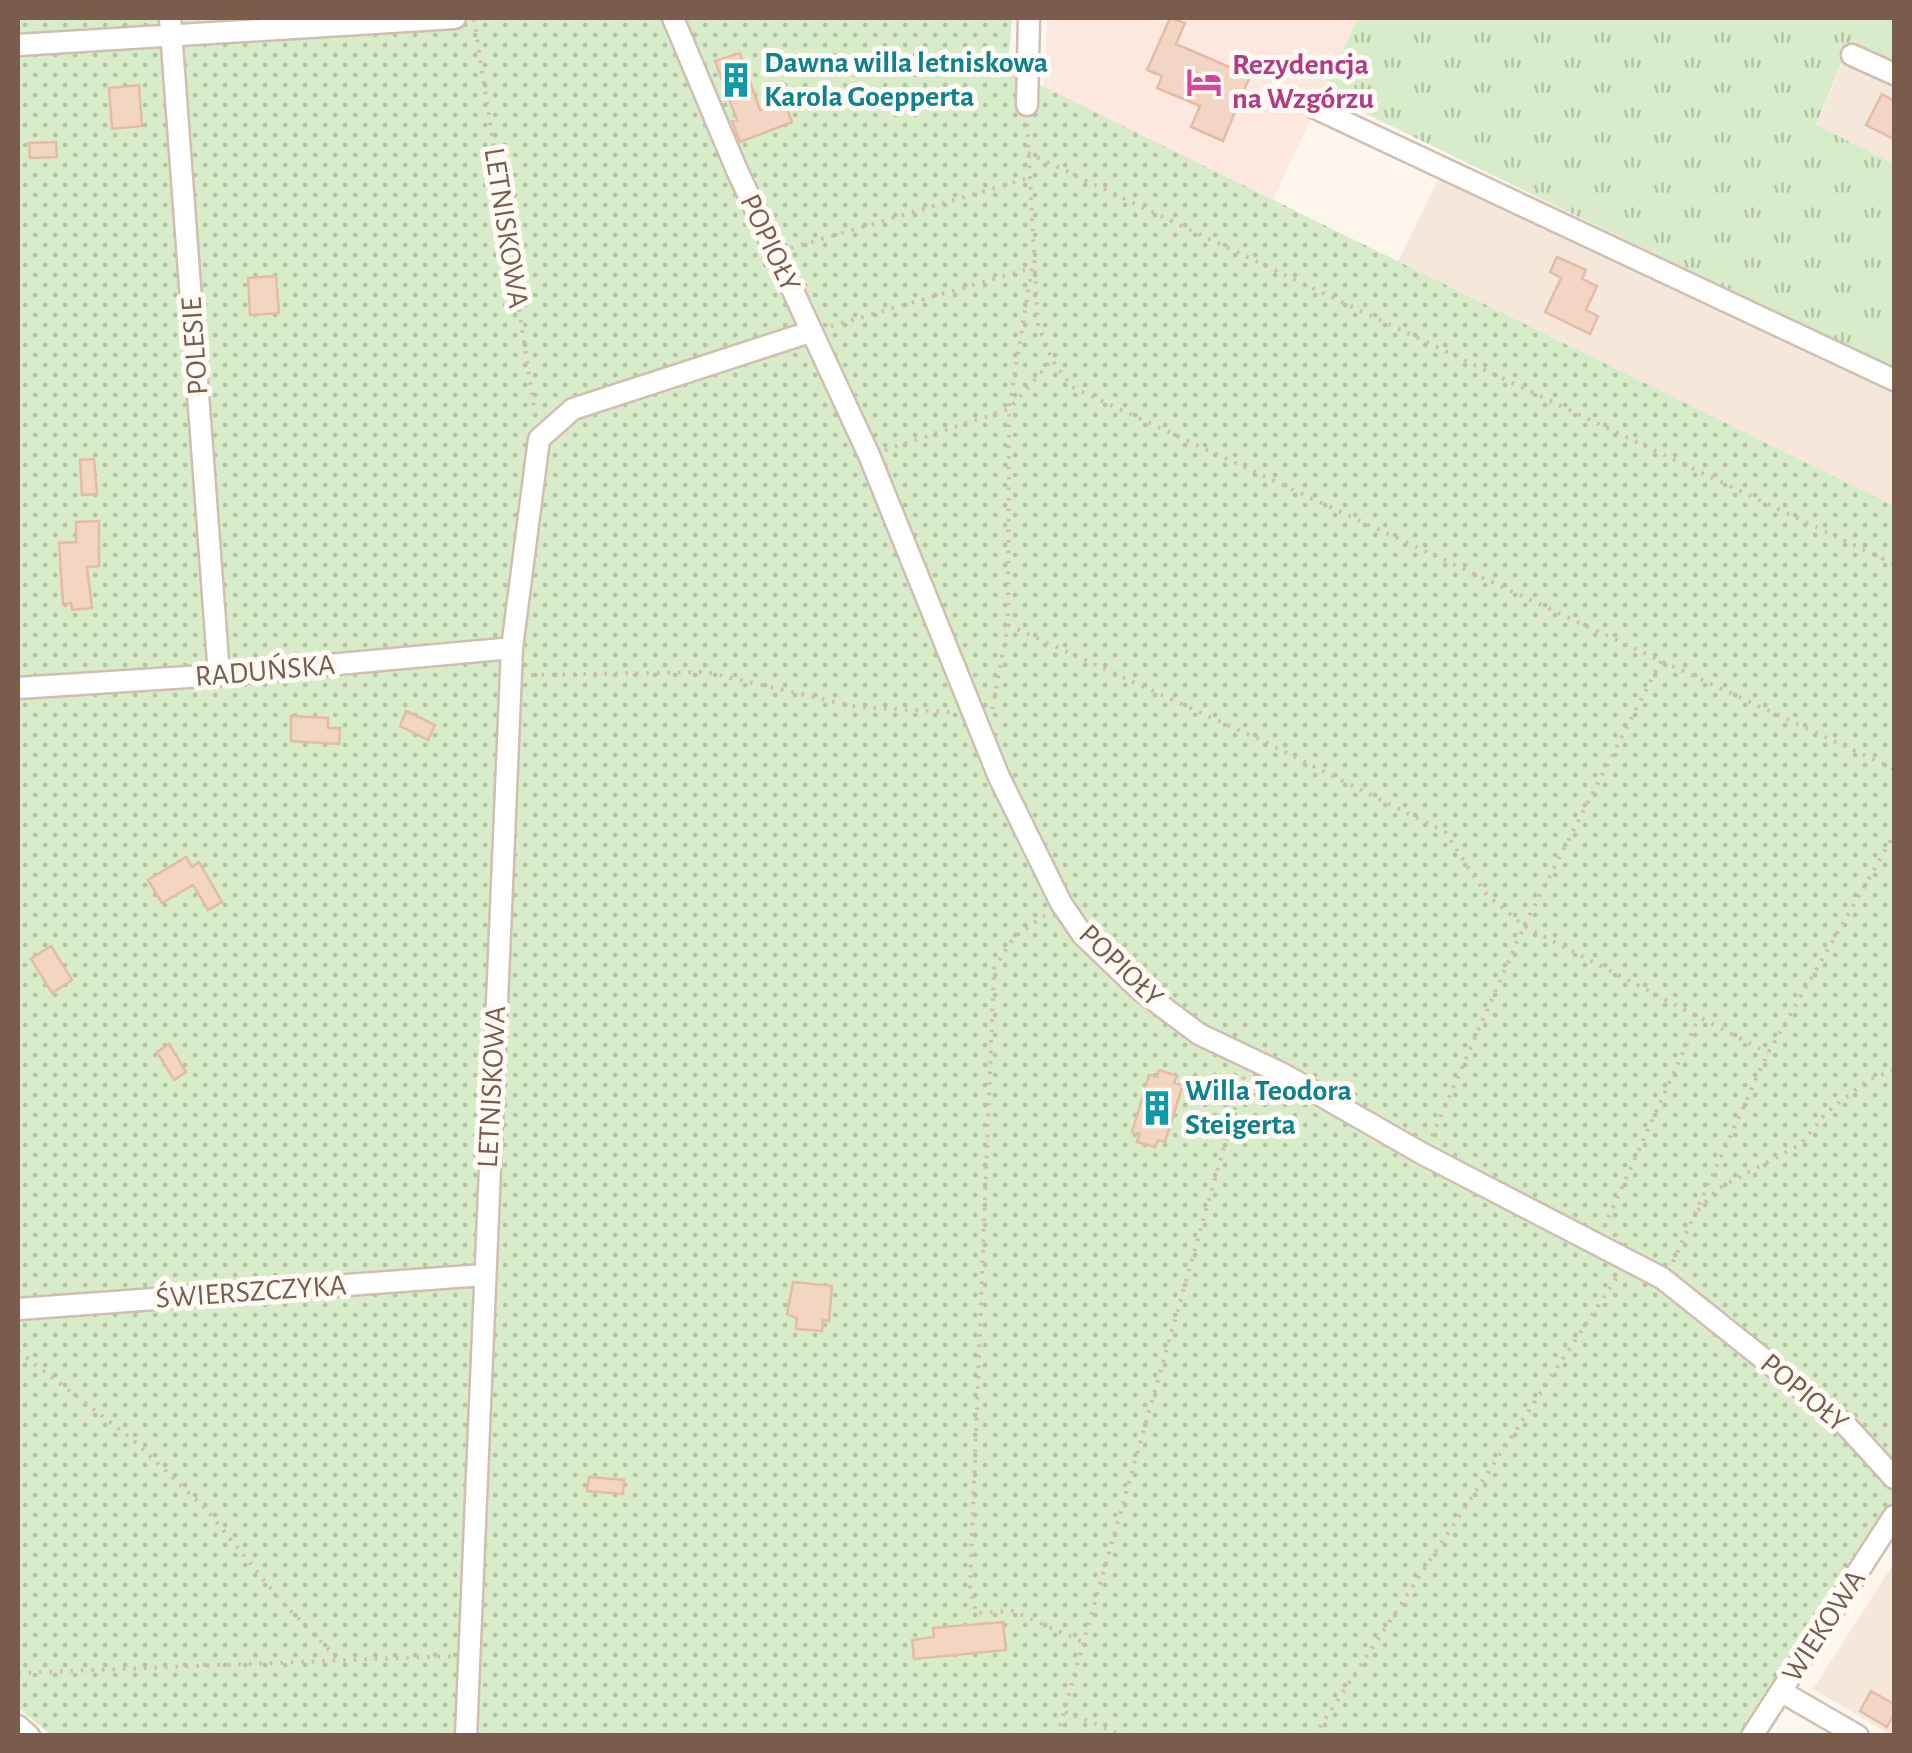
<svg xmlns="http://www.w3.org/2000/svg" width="1912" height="1753" viewBox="0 0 1912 1753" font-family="'Alegreya Sans',sans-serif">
  <defs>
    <pattern id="grass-tufts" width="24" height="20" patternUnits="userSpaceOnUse" patternTransform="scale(2.5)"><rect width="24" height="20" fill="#d8ecc9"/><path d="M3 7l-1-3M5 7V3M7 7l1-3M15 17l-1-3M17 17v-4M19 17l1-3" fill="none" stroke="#b4c2a5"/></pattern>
    <pattern id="park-dots" width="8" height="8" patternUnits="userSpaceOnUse" patternTransform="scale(2.5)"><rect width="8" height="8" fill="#d8ecc9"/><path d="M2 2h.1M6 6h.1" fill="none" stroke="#b4c2a5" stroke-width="1.8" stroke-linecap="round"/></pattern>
  </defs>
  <rect width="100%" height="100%" fill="#fdf6ec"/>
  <path fill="#f5e8da" d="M1844 59 1894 82V164L1816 126Z
    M1440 176 1894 391V509L1393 272Z
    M1894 1563V1735H1891L1813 1689Z"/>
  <path fill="#fde8e0" d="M1047 18H1358L1268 210 1043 110Z"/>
  <path fill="url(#grass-tufts)" d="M1358 18H1894V64L1849 44 1816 125 1894 164V370L1323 93Z"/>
  <path fill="url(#park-dots)" d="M18 18H1012L1008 69 1894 506V1532L1759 1735 52 1736 18 1708Z"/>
  <path fill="#f3d5c3" stroke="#e6bba3" stroke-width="2.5" d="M1170 18 1185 23 1176 44 1250 76 1223 141 1191 127 1200 106 1157 88 1162 76 1147 70Z
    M740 53 760 110 784 101 792 122 740 142 732 121 737 120 715 61Z
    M139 85 142 126 112 129 109 88Z
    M1882 94 1894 101V139L1866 125Z
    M56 142 57 157 30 158 29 143Z
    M1557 257 1586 270 1582 279 1597 286 1586 310 1598 316 1590 334 1545 312 1561 278 1550 272Z
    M276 276 279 313 250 315 248 278Z
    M94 459 97 494 82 495 80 460Z
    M99 521V566L87 567 92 608 72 610 71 603 63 604 59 543 76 542V522Z
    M406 711 435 725 428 740 400 726Z
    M291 716 328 718V728H340L339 744 291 741Z
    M186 857 192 867 199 862 222 902 208 910 193 885 162 903 148 880Z
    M51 946 72 980 52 993 31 959Z
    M169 1044 186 1072 174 1080 157 1052Z
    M1159 1070 1177 1076 1174 1083 1183 1085 1165 1142 1158 1140 1155 1147 1137 1142 1140 1134 1132 1132 1149 1075 1157 1077Z
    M793 1282 832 1286 829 1321 823 1320 822 1331 796 1329 797 1318 787 1314Z
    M589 1477 624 1480 623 1494 587 1491Z
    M1003 1622 1006 1650 914 1659 912 1640 934 1637 933 1628Z
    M1871 1691 1894 1704V1714L1887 1727 1860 1711Z"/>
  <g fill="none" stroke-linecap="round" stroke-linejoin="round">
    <defs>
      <path id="minor" d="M170 18 219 675
        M673 18 736 168 869 455 999 777 1061 903 1082 934 1139 989 1199 1034 1283 1074 1423 1154 1662 1278 1844 1423 1894 1478
        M18 45 455 18
        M1852 55 1894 74
        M1027 105 1029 18
        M1315 108 1894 380
        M18 688 219 675 512 648
        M18 1309 484 1275
        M1782 1692 1858 1736
        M18 1726 29 1736
        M466 1736 512 648 539 439 573 409 810 332
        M1752 1736 1894 1516"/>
    </defs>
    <use href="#minor" stroke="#d1beb0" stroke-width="25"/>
    <path stroke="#d9b8a5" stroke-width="4" stroke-dasharray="2.5 8" stroke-linecap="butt" d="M474 19 536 420
      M1027 124 1038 325 1052 360 1072 387 1894 769
      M1028 153 1894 564
      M791 248 1029 178
      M831 326 1032 268 1009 409 1008 625 992 711
      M885 450 1009 409 1052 360
      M1008 625 1265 742 1445 832 1485 893 1524 926 1768 1053
      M531 675 705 672 857 707 952 712
      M1045 915 1013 938 994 969 970 1586 976 1613 1013 1611 1085 1643
      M1432 1136 1524 926 1661 661
      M1698 1210 1719 1188 1801 1144 1826 1113 1868 1080 1894 1070
      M1604 1227 1699 1017
      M1673 1262 1768 1053 1894 835
      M18 1351 132 1439 205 1508 280 1600 340 1661
      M18 1673 453 1656
      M1065 1712 1125 1736
      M1057 1736 1245 1073
      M1314 1736 1617 1277"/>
    <use href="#minor" stroke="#fff" stroke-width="20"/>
  </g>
  <defs>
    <symbol id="building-bare" viewBox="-9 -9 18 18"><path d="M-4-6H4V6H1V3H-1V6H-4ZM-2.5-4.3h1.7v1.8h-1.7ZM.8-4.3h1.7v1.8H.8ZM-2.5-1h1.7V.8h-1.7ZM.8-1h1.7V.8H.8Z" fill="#0f9aa8" stroke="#fffaf3" stroke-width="2.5" paint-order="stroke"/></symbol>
    <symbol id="hotel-bare" viewBox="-9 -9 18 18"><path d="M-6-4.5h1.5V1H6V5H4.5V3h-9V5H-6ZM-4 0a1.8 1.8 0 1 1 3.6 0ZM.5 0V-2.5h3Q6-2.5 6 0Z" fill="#d1479c" stroke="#fffaf3" stroke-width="2.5" paint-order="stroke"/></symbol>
  </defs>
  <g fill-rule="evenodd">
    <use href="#building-bare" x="711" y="55" width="50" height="50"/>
    <use href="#hotel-bare" x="1179" y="57" width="50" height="50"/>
    <use href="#building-bare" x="1132" y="1083" width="50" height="50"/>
  </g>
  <g text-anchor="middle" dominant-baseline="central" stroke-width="10" stroke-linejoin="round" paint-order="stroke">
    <g font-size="30" font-weight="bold" fill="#0d838f" stroke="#fffaf3" text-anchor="start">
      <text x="764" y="63">Dawna willa letniskowa<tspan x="764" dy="34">Karola Goepperta</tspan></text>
      <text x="1185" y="1091">Willa Teodora<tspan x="1185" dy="34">Steigerta</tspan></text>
    </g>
    <g font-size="30" font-weight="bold" fill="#b23c85" stroke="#fffaf3" text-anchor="start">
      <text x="1232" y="65">Rezydencja<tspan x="1232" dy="34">na Wzgórzu</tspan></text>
    </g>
    <g font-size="30" fill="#7a5c4d" stroke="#fffaf3">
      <text transform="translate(506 228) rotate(81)">LETNISKOWA</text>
      <text transform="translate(770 243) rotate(65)">POPIOŁY</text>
      <text transform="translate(195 346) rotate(-94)">POLESIE</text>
      <text transform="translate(265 671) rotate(-5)">RADUŃSKA</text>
      <text transform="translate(1121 966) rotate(44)">POPIOŁY</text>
      <text transform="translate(492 1087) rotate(-87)">LETNISKOWA</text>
      <text transform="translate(251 1292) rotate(-4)">ŚWIERSZCZYKA</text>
      <text transform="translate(1804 1393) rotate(40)">POPIOŁY</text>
      <text transform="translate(1824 1626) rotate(-57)">WIEKOWA</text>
    </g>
  </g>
  <rect width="1912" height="1753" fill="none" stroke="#7a5c4d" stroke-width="40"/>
</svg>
